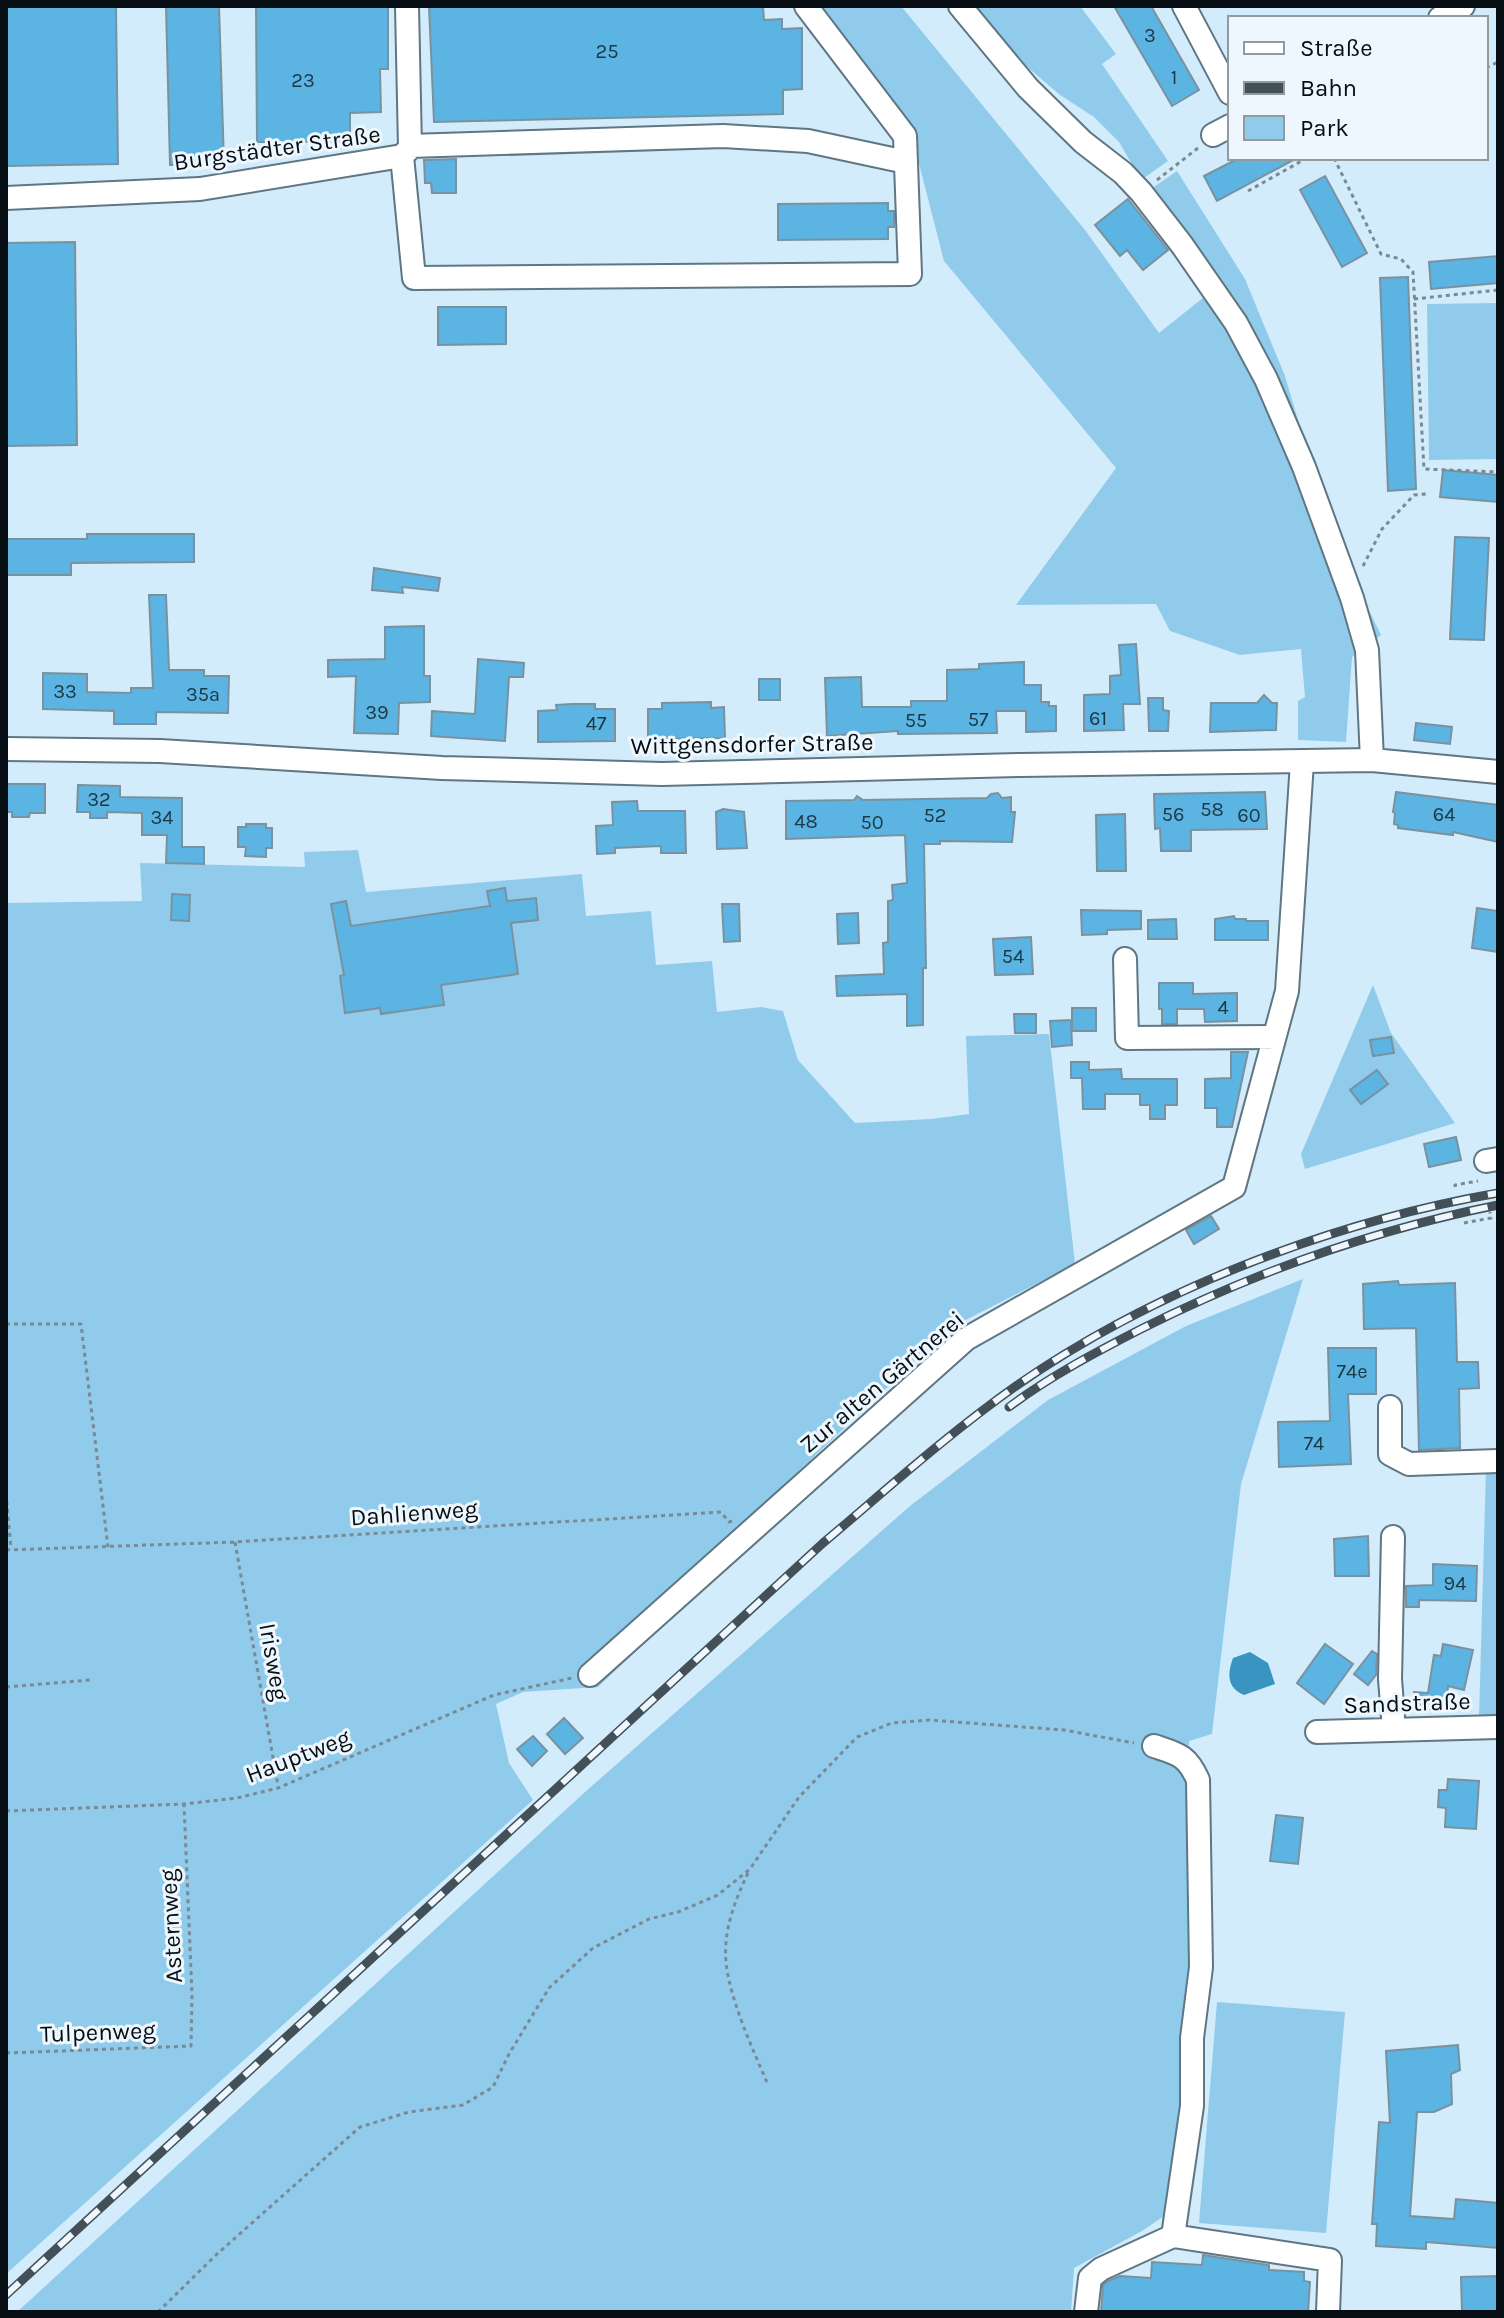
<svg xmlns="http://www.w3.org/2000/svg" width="1504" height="2318" viewBox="0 0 1504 2318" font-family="Karla,sans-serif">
  <rect width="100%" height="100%" fill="#d3ecfb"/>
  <path fill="#91cbeb" d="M810 6H901L1085 230 1159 333 1209 293 1148 191 1177 171 1245 279 1285 376 1331 533 1381 635 1352 657 1346 742 1298 740V701L1305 697 1301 649 1240 655 1170 631 1156 604 1016 605 1116 468 944 261 914 144Z
    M974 6H1080L1116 54 1102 64 1168 161 1141 180 1119 142 1094 117 1060 95 1025 65Z
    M1498 303V459L1429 460 1427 304Z
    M358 850 366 892 582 874 586 916 651 911 656 965 712 961 717 1012 761 1007 783 1011 798 1060 855 1123 931 1119 969 1114 966 1036 1049 1034 1075 1264 950 1328 786 1483 800 1496 598 1687 523 1692 496 1704 509 1763 533 1800 6 2274V903L142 901 140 863 305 867 304 852Z
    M1373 985 1391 1033 1455 1123 1305 1169 1301 1154Z
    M1303 1279 1241 1484 1212 1734 1189 1741 1191 2000 1179 2206 1142 2231 1074 2268 1071 2312H17L585 1792 910 1506 1048 1400 1186 1326Z
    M1486 1468H1498V1718H1479Z
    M1217 2002 1345 2012 1326 2233 1199 2223Z"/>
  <path fill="#3994c1" d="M1250 1652 1268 1663 1275 1684 1244 1695C1227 1688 1227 1674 1233 1658Z"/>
  <path fill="#5bb4e1" stroke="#7a929f" stroke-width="2" d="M6 6H116L118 164 6 166Z
    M166 6H219L224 163 170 165Z
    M256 6H388V69H380L381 112 350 113V141L291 142V156H264V142H257Z
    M429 6H763L764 20 782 19V29L802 28V89L783 90V114L434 122Z
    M1114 6H1151L1199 90 1172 106Z
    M1239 158H1297L1217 201 1204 176Z
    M456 159V193H432L431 183H425L424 160Z
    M1325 176 1367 253 1342 267 1300 190Z
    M1128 199 1168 250 1143 270 1127 250 1120 256 1095 225Z
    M888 203V211H894V227H888V239L778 240V204Z
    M75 242 77 445 6 446V243Z
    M1498 256V283L1431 289 1429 262Z
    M1408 277 1416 489 1388 491 1380 278Z
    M438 307H506V344L438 345Z
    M1443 470 1498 475V502L1440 497Z
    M87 534H194V562L71 563V575H6V539H87Z
    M1455 537 1489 538 1484 640 1450 639Z
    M374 568 440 578 438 591 402 587 403 593 372 590Z
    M149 595H166L169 670H204V676H229L228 713 156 712V724H114V711L43 709V673L87 674V692L131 693V688H153Z
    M424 626V676H430V702L399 703 398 734 354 733 356 676 328 677V660L385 659V627Z
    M1136 644 1140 704H1123L1124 730 1084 731V695L1110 694V676L1121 675 1119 645Z
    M478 659 524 663 523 677H509L505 741 431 736 432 711 475 714Z
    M1024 662V685H1041V702H1049V706H1056V731L1026 732V711H996L997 733 898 734V731L827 736 825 678 861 677 862 707H911V701H947V670L979 669V664Z
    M759 679H780V700H759Z
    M1264 695 1272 703H1277L1276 730 1210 732 1211 703H1257Z
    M1148 698H1163V710L1169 711 1168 731H1149Z
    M711 702V708L724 707 725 738 648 739V709H662V703Z
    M572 704H595V709H615V741L538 742V711L557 710 556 705Z
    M1416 723 1452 727 1450 744 1414 740Z
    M6 784H45V813H30L29 817H12V812H6Z
    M78 785 120 786V797L182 798V847H204V864L166 863 167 835H142V813L107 812V818H90V812H77Z
    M1265 792 1267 829 1191 830V851H1161L1160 828 1155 829 1154 794Z
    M1396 792 1498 805V842L1453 832V835L1398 828V825L1394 824 1395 813 1393 812Z
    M998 793 1002 798 1011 797V812H1015L1012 842 940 841V844H924L926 968H923V1025L907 1026V994L837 996 836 976 884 974 883 943 888 942V901L893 900 892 885 907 883 905 835 786 839V801L854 800 857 796 863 800 987 798 991 794Z
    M637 801 638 811H685L686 853H661V846L615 848V853L597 854 596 826 613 825 612 802Z
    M723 809 744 812 747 848 717 849 716 812Z
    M1125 814 1126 871H1097L1096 815Z
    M246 824H266V828H272V848H266V857L245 856 246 847H238V827H246Z
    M505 888 507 901 536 898 538 920 511 923 518 974 441 985 444 1005 381 1014 380 1008 345 1013 340 976 344 975 331 904 346 901 351 926 490 906 487 891Z
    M172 894 190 895 189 921 171 920Z
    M722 904H739L740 941 724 942Z
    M1477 908 1498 911V952L1472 948Z
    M1081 910 1141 911V929L1107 930V934L1082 935Z
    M858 913 859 943 838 944 837 914Z
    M1234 916 1235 919H1246V921H1268V940H1215V919Z
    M1176 919 1177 939H1148V920Z
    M1031 937 1033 974 995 975 993 939Z
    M1159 983H1193V994L1237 993V1021L1205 1022 1204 1009H1177V1024H1162V1009H1159Z
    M1072 1008H1096V1031H1072Z
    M1014 1014H1036V1033H1015Z
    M1071 1020 1072 1045 1052 1047 1050 1021Z
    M1391 1037 1394 1053 1373 1056 1370 1040Z
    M1231 1052H1248L1232 1127H1217V1108H1205V1079L1231 1078Z
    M1071 1062H1089V1070L1121 1069 1122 1079H1177V1105H1165V1119H1150V1105H1140V1094H1105V1109H1083L1082 1078H1071Z
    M1377 1070 1388 1084 1361 1104 1350 1090Z
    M1456 1137 1461 1160 1429 1167 1424 1144Z
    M1211 1216 1219 1229 1194 1244 1186 1230Z
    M1398 1281 1399 1285 1455 1283 1457 1362H1478L1479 1388 1459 1389 1460 1448 1419 1450 1416 1328 1364 1329 1363 1284Z
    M1328 1348H1376V1394H1348L1351 1464 1279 1467 1278 1422 1330 1421Z
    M1368 1536 1369 1576H1335L1334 1539Z
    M1433 1564 1477 1566 1476 1601 1419 1600V1607H1406V1586L1433 1585Z
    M1325 1644 1353 1664 1324 1704 1297 1683Z
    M1443 1644 1473 1650 1464 1690 1448 1686 1446 1710 1413 1708 1414 1692 1428 1693 1434 1655 1441 1656Z
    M1372 1651 1377 1654 1376 1675 1368 1685 1354 1674Z
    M564 1718 583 1738 565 1754 547 1734Z
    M533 1736 547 1751 532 1766 517 1749Z
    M1448 1779 1479 1781 1476 1829 1445 1827 1446 1808 1438 1807 1439 1790H1447Z
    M1276 1815 1303 1818 1298 1864 1270 1861Z
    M1458 2045 1460 2070 1451 2074 1452 2104 1434 2112H1417L1410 2216 1454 2219 1456 2199 1498 2203V2248L1426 2242V2249L1376 2246 1377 2224H1372L1379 2122 1390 2123 1386 2051Z
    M1203 2255 1269 2265V2270L1304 2272V2281L1310 2282 1308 2312H1101L1103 2285 1108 2281 1120 2276 1151 2278 1152 2262 1202 2265Z
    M1498 2276V2312H1462L1461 2277Z"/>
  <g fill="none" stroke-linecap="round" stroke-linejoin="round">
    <defs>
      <path id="minor" d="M960 6 1028 88 1083 142 1123 173 1141 192 1182 245 1236 323 1266 379 1304 467 1352 598 1367 650 1372 760
        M1184 6 1230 93
        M1440 18 1463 6
        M1213 135 1230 126
        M410 146 723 136 808 141 906 162
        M402 156 414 278 910 274 905 136 806 6
        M6 198 200 189 402 156 410 148 407 6
        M6 749 160 751 442 768 662 774 1020 765 1372 760 1498 772
        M1125 959 1127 1038 1274 1037
        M1486 1161 1498 1159
        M1390 1407V1454L1409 1464 1498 1461
        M1393 1537 1390 1679 1394 1730
        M590 1675 966 1339 1234 1187 1287 991 1302 762
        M1317 1732 1498 1727
        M1154 1746C1178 1754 1187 1755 1198 1780L1201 1967 1192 2038V2106L1173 2236
        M1086 2312 1090 2278 1101 2269 1173 2236 1330 2260 1328 2312"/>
    </defs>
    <use href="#minor" stroke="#5f7683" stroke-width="26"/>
    <path stroke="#798a95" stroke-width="3" stroke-dasharray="4 4" stroke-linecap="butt" d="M1486 68 1498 62
      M1334 158 1381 254 1401 259 1413 272 1424 469 1498 472
      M1157 180 1198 148
      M1248 191 1307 158
      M1414 299 1498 290
      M1363 566 1382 529 1414 495 1426 494
      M1455 1187V1185L1478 1181
      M1464 1223 1491 1218 1490 1212
      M6 1324H81L108 1547
      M6 1493 11 1549
      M235 1542 278 1786
      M6 1550 235 1542 721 1512 729 1522 732 1521
      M6 1687 90 1680
      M6 1811 184 1804 237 1798 278 1788 494 1695 572 1678
      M748 1873C735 1900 723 1931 726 1962 730 2001 753 2049 768 2085
      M6 2053 191 2046 192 1995 184 1804
      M158 2312 216 2255 360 2127 409 2112 463 2105 493 2087 509 2054 549 1988 593 1948 649 1919 678 1912 718 1895 750 1869 799 1797 857 1737 892 1723 929 1720 1064 1730 1134 1743"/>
    <use href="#minor" stroke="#fff" stroke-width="22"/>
    <defs>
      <path id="rail" d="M1009 1407C1049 1377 1096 1352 1141 1329 1255 1272 1373 1230 1498 1205
        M6 2295 823 1543C886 1490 948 1434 1016 1386 1155 1289 1332 1222 1498 1193"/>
    </defs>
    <use href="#rail" stroke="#435058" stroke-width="9"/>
    <use href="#rail" stroke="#edf7fd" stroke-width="6" stroke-dasharray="18" stroke-linecap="butt"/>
  </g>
  <g text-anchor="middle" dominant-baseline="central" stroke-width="6" stroke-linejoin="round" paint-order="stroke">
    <g font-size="20" fill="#1b3846">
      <text x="1150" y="35">3</text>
      <text x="607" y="51">25</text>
      <text x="1174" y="77">1</text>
      <text x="303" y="80">23</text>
      <text x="65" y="691">33</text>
      <text x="203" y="694">35a</text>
      <text x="377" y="712">39</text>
      <text x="1098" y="718">61</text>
      <text x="978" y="719">57</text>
      <text x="916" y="720">55</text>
      <text x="596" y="723">47</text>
      <text x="99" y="799">32</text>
      <text x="1212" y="809">58</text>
      <text x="1173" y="814">56</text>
      <text x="1444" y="814">64</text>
      <text x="935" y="815">52</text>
      <text x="1249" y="815">60</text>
      <text x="162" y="817">34</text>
      <text x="806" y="821">48</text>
      <text x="872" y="822">50</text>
      <text x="1013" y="956">54</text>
      <text x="1223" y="1007">4</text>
      <text x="1352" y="1371">74e</text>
      <text x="1314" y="1443">74</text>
      <text x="1455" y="1583">94</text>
    </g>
    <g font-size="24" fill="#060e13" stroke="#edf7fd">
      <text transform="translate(277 148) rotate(-8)">Burgstädter Straße</text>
      <text transform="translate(752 744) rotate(-1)">Wittgensdorfer Straße</text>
      <text transform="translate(882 1382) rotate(-40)">Zur alten Gärtnerei</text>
      <text transform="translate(414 1513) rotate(-4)">Dahlienweg</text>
      <text transform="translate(274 1662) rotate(80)">Irisweg</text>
      <text transform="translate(1407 1703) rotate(-2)">Sandstraße</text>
      <text transform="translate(298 1756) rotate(-21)">Hauptweg</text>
      <text transform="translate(171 1926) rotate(-93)">Asternweg</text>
      <text transform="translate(98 2032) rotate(-2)">Tulpenweg</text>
    </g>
  </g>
  <rect width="1504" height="2318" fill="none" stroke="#060e13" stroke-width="16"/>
  <rect x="1228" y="16" width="260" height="144" fill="#edf7fd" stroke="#919a9f" stroke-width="2"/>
  <rect x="1244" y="42" width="40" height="12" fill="#ffffff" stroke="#919a9f" stroke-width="2"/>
  <text x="1300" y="56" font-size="24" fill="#060e13">Straße</text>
  <rect x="1244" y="82" width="40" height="12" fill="#435058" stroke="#919a9f" stroke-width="2"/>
  <text x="1300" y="96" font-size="24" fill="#060e13">Bahn</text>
  <rect x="1244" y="116" width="40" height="24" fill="#91cbeb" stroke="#919a9f" stroke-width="2"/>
  <text x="1300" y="136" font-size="24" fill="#060e13">Park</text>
</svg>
